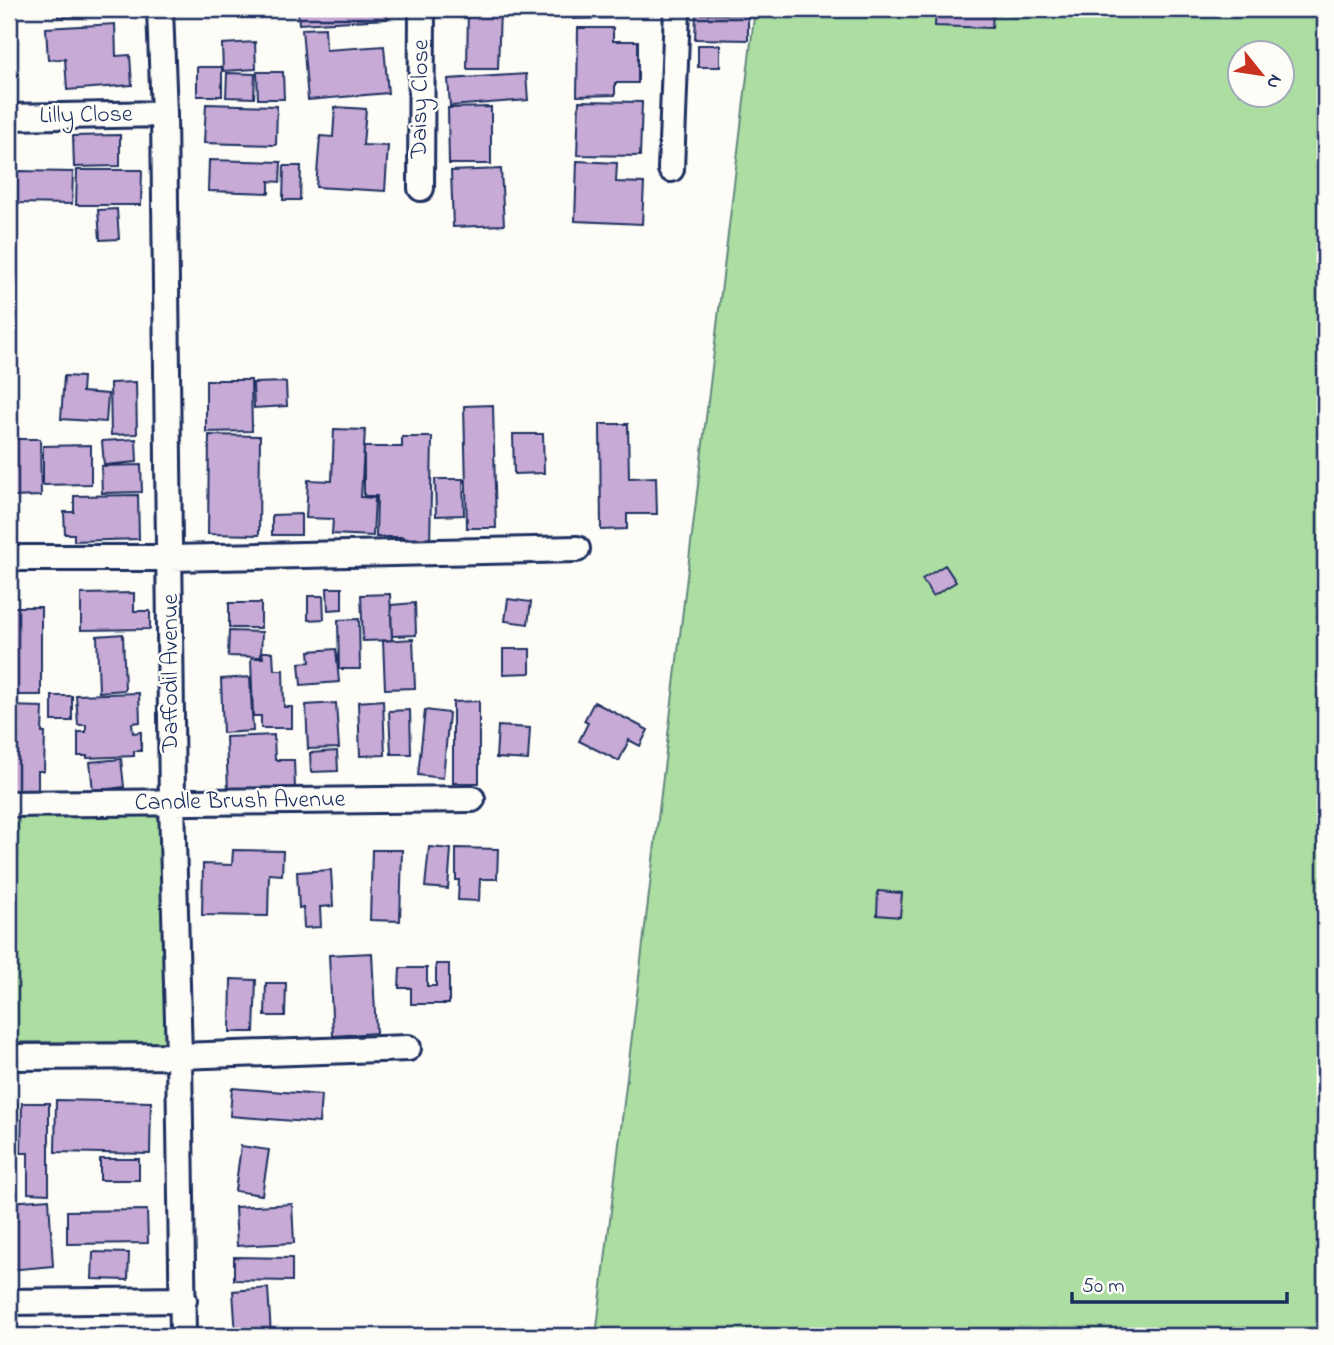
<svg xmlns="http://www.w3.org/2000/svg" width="1334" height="1345" viewBox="0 0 1334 1345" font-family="'Indie Flower',sans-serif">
  <rect width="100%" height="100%" fill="#fdfcf7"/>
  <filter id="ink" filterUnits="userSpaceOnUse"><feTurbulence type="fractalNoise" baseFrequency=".0143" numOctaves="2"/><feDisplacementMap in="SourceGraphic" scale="14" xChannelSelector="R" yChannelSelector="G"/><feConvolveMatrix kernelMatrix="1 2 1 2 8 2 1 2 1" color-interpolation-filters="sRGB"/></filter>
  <g filter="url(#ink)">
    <path fill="#abdea0" stroke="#63867f" stroke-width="2" fill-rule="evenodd" d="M755 9H1325V1336H596ZM1240 52H1282V94H1240Z
      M181 807 183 1043 9 1042V810Z"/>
    <path fill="#c7aad6" stroke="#1b2f5e" stroke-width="2" d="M58 9H78V17H58Z
      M86 9H137V15H86Z
      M298 9H386L387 19 299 24Z
      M468 9H500L498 69H467Z
      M573 9H612V18L573 19Z
      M701 9H789L788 15 701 12Z
      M936 9H993L992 28 935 26Z
      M696 14 748 15V40L695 39Z
      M115 24 116 56 130 55 132 85 67 90 65 59 48 60 46 28Z
      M325 28 326 50 384 46 388 93 308 100 302 29Z
      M578 28H613V41H638V83H615V95L577 96Z
      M255 42 256 69 223 71 222 44Z
      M698 45H720V67H698Z
      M197 67H222V96H197Z
      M257 72H283L284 99H258Z
      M227 73 255 74 254 98 226 97Z
      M526 74 528 100 450 106 448 79Z
      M579 101 642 102 640 156 577 155Z
      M206 104 277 106 276 145 204 143Z
      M335 107 366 109 363 145 388 146 385 191 316 187 320 136 333 137Z
      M491 107V164H449L448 108Z
      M120 135V166L74 167 73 136Z
      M209 160 281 162 280 182 269 181V193L208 191Z
      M577 161 617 163 616 182 644 183 642 224 575 221Z
      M284 166H301L300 200H283Z
      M501 169 504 225 453 227 451 171Z
      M77 170H142L141 205H76Z
      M17 171 73 172 72 204 16 203Z
      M117 209 119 239 100 240 98 210Z
      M64 376 83 377 82 392 108 394 106 422 61 419Z
      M206 380H251L252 431 206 432Z
      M136 382 137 434 111 435 110 383Z
      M286 382 287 406 254 408 253 383Z
      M493 405 496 528H467L464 406Z
      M600 424H628L629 478 656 477 657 514H627V529L601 530Z
      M334 429 365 430 361 497 375 498 373 536 332 534 333 519 306 518 308 480 332 481Z
      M513 434H543L544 473 514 474Z
      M209 435 260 436 259 535 208 534Z
      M402 437H432L430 546 404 545V537H376L377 496H364V447H402Z
      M9 439H40L41 496 11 497V542H9Z
      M136 439 137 462 104 465 102 441Z
      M91 445V484L43 485V446Z
      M141 465 142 492 102 493 101 466Z
      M435 479H463L464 515 436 516Z
      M138 495 139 539 74 541V534H65L64 512H74V496Z
      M301 514V535H272V515Z
      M945 565 956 582 933 596 922 579Z
      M327 588H342V609L328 610Z
      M134 593V611H150V629L81 630V594Z
      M390 594 392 640 363 641 361 595Z
      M308 596H323L324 619 308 620Z
      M508 599 531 602 528 624 505 621Z
      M229 603H261V628H229Z
      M415 603 416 635 392 636 391 605Z
      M13 607H41V695H13Z
      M359 619 360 669H339L338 620Z
      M229 631 262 632 261 657 228 656Z
      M123 634 125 690 99 692 97 636Z
      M413 639 415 688 385 689 383 641Z
      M336 649 339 682 301 685 299 663 310 662 309 651Z
      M503 649H530V673L503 674Z
      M262 652H273L274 670H283L284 707H292V728H261V716H253L251 658H263Z
      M250 677 253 731 223 733 221 679Z
      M139 693 140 722 132 723 133 733 141 732V751H134V756L87 758V756H78V732H86V725H78L76 695Z
      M52 696H72V721H52Z
      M383 700 385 755 360 756 358 702Z
      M479 701V783H453V702Z
      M594 702 648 730 640 746 629 740 619 761 579 741 588 723 584 721Z
      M336 703 339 748 308 749 306 705Z
      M9 706 43 707 42 733H45L44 771H38V794L9 793Z
      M410 710 411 754H391L389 711Z
      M425 710 449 713 443 778 418 775Z
      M498 726 530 728 528 760 496 758Z
      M274 735 275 760H294L295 788 228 791 226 737Z
      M337 751 338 771 311 772 310 753Z
      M121 759 124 787 93 791 90 762Z
      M429 847 451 849 448 889 425 887Z
      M456 848 498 849 497 879H480L479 901 458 900 459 880H456Z
      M233 850 283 851 282 875 269 874 268 916 202 915 203 864 232 865Z
      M372 850H402L400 921 370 920Z
      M331 870 333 906 320 907 321 927 304 928 303 907 299 908 297 872Z
      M878 891 902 893 900 917 877 915Z
      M372 953 376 1033 333 1036 329 955Z
      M436 964H449V1004H411V988H399L400 968H427V986H436Z
      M231 979 256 980 254 1032H230Z
      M266 983H286L285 1016H265Z
      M232 1088 321 1095 319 1123 230 1116Z
      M56 1100 151 1102 150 1154 55 1152Z
      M17 1103 18 1151H9V1104Z
      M22 1103H49V1194L28 1193V1153H21Z
      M241 1146 269 1150 262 1195 235 1191Z
      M9 1157H17V1197H9Z
      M100 1159H139V1180H100Z
      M49 1199 53 1266 9 1270V1202Z
      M292 1204 294 1243 237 1246 235 1207Z
      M147 1210 148 1243 67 1244V1211Z
      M93 1252 129 1253 128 1280 92 1279Z
      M234 1257 292 1258V1281L234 1280Z
      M268 1288 271 1335 236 1336 233 1291Z"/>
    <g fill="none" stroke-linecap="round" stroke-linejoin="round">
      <defs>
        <path id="minor" d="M160 9 164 114 172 803 179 1056 183 1336
          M9 117 164 114
          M671 169 677 9
          M421 188 422 9
          M9 558H170L577 549
          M9 804 472 799
          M9 1057 179 1056 408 1048
          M9 1302 184 1300"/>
      </defs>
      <use href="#minor" stroke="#1b2f5e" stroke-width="30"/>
      <use href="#minor" stroke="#fdfcf7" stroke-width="24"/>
    </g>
  </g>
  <g text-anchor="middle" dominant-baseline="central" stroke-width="5" stroke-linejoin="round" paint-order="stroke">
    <g font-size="24" fill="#1b2f5e" stroke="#fdfcf7">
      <text transform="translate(421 99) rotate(-89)">Daisy Close</text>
      <text transform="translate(86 116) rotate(-1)">Lilly Close</text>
      <text transform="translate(171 673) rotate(-90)">Daffodil Avenue</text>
      <text transform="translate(240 802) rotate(-1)">Candle Brush Avenue</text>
    </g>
  </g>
  <rect width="1334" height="1345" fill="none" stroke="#fdfcf7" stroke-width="35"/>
  <rect x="18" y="18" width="1299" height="1310" fill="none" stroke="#1b2f5e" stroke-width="2.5" filter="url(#ink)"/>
  <g transform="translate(1261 74) rotate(120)"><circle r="33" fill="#fdfcf7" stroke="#a3aaba" stroke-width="2"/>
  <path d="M0-5L12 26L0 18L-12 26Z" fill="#c8321e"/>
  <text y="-10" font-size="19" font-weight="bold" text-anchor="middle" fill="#1b2f5e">N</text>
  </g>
  <path d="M1072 1292v10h215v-10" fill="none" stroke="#1b2f5e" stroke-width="3.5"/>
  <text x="1082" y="1292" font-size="21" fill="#1b2f5e" stroke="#fdfcf7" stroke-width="5" paint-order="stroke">50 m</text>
</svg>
